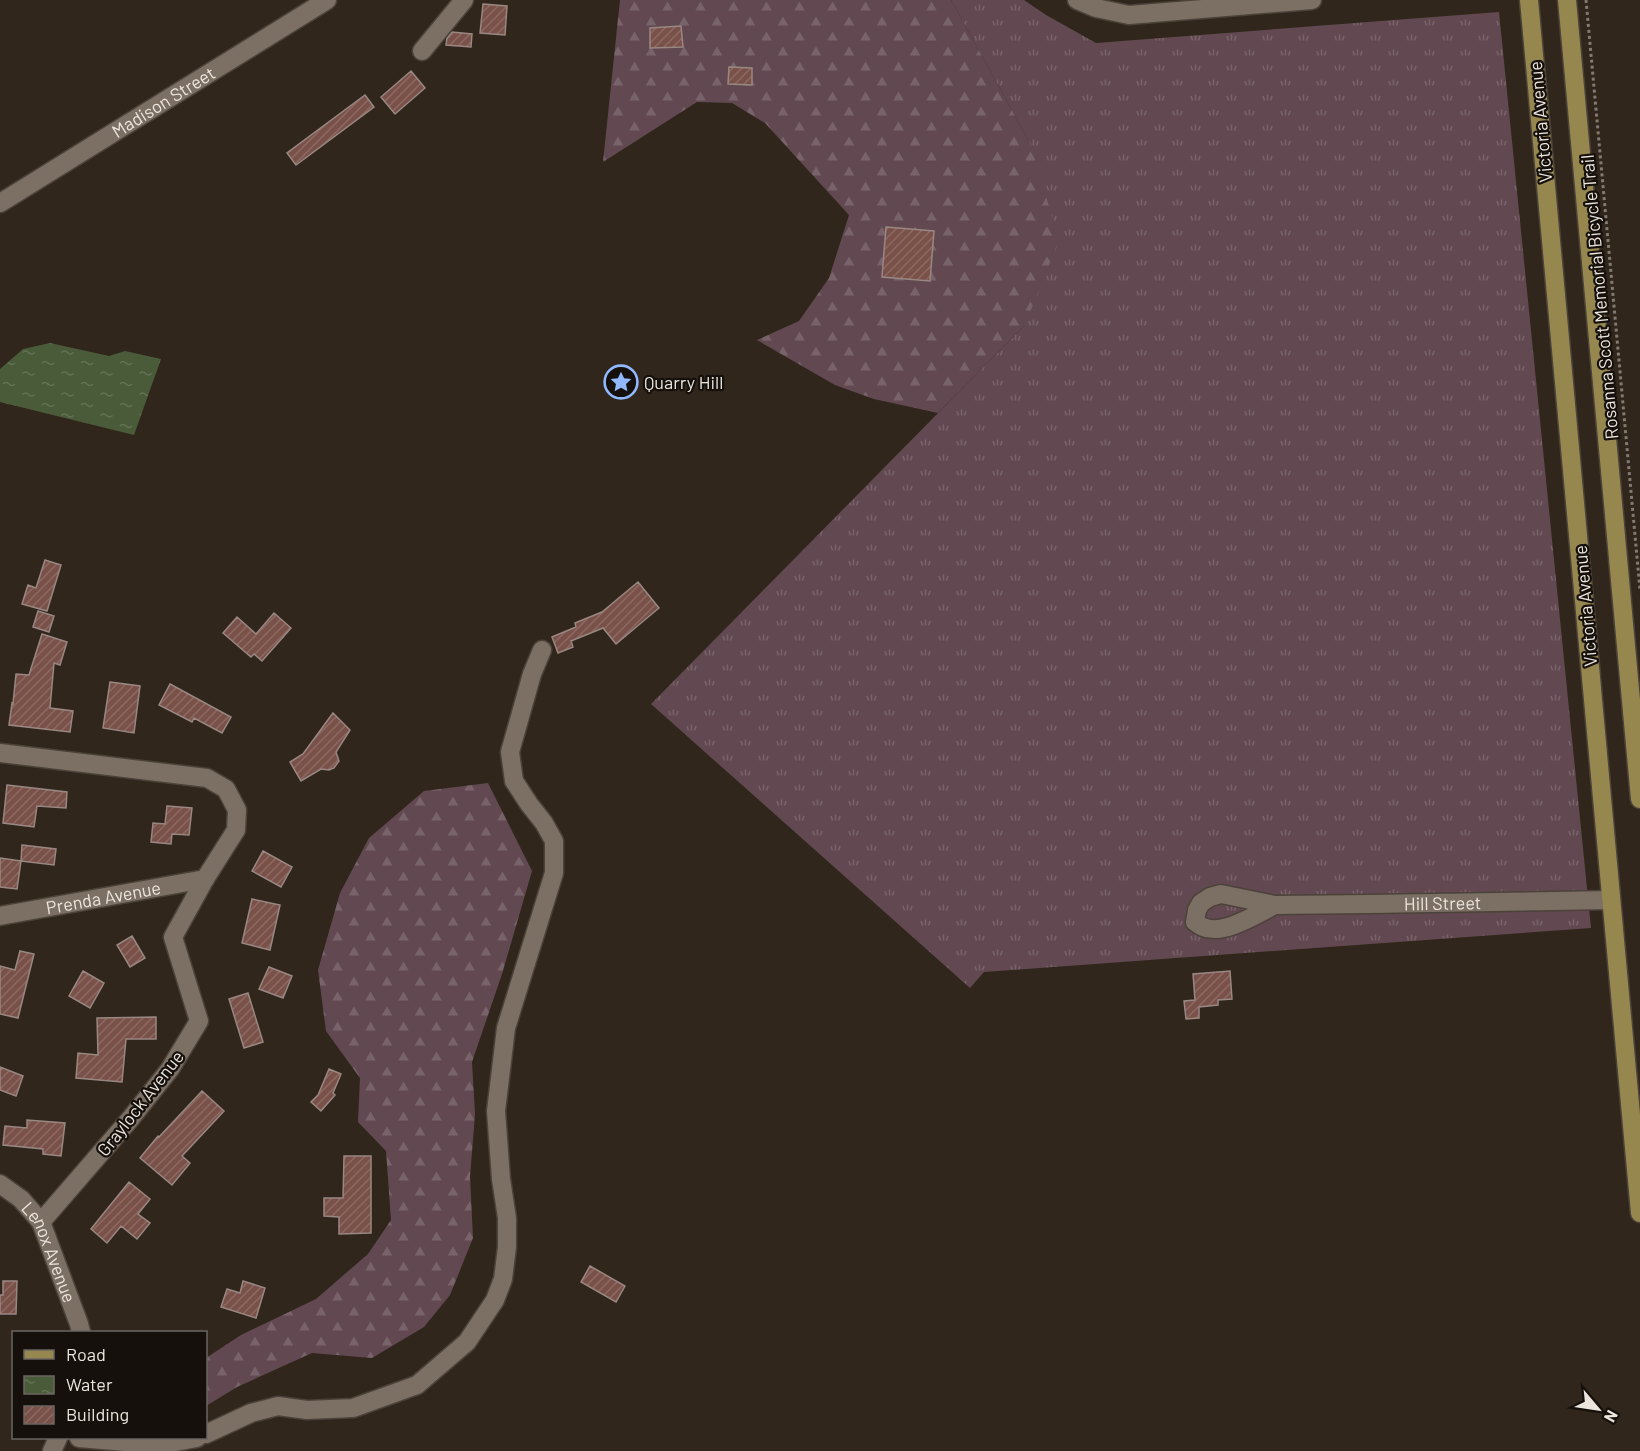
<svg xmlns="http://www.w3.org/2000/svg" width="1640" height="1451" viewBox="0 0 1640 1451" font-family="Barlow,sans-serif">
  <defs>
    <pattern id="grass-tufts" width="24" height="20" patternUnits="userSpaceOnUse" patternTransform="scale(1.5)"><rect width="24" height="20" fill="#624951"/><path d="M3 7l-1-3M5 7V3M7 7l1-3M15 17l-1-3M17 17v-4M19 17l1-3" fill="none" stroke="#79636a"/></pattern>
    <pattern id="forest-firs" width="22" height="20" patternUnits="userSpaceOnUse" patternTransform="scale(1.5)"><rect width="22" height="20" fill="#624951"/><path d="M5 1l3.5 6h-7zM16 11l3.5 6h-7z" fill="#79636a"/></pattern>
    <pattern id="water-ripples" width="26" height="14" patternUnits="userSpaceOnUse" patternTransform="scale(1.5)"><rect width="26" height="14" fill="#495b39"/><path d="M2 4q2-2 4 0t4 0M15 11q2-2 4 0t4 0" fill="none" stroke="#637255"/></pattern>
    <pattern id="building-hatch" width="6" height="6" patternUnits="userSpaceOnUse" patternTransform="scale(1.5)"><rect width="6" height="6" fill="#795148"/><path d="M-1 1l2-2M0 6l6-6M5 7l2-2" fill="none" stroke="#8c6a62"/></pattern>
  </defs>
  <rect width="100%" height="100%" fill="#30261c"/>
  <path fill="url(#grass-tufts)" d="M951 0H1024L1046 15 1096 43 1499 12 1591 928 984 972 970 988 651 704 1025 325 1030 143Z"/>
  <path fill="url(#forest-firs)" d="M620 0H951L1030 143 1059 240 1025 325 938 413 874 399 835 385 757 340 799 321 829 278 849 215 765 123 732 103 697 102 603 162Z
    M488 783 532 871 502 974 472 1062 475 1114 470 1177 473 1238 450 1295 424 1327 372 1358 312 1353 237 1387 206 1406V1358L241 1335 316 1299 368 1254 391 1220 386 1151 358 1122 360 1078 326 1031 318 970 340 893 369 838 424 791Z"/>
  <path fill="url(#water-ripples)" d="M50 343 109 356 125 351 161 359 134 435 0 402V369L23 349Z"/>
  <path fill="url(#building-hatch)" stroke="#998783" stroke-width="1.5" d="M483 4 507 6 505 35 480 33Z
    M681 26 683 47 650 48V28Z
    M452 32 472 34 471 47 446 45 447 38Z
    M729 67 752 68V85L728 84Z
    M411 71 425 88 395 114 381 97Z
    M365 95 374 107 296 165 287 153Z
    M886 227 934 231 930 281 882 277Z
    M45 560 61 565 47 611 22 604 28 585 36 588Z
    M638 582 659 608 616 644 603 628 571 641 573 647 558 653 552 637 576 627 575 623 602 612Z
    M38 611 54 616 49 632 33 627Z
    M274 613 291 628 262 661 254 654 251 657 223 633 237 617 256 634Z
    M42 634 67 642 60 665 54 663 50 708 73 711 70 732 9 725 12 703 13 704 16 674 29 675Z
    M110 682 140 686 134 733 103 728Z
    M170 684 231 717 222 733 194 718 192 722 159 705Z
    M333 713 350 730 336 752 339 761 334 768 329 770 321 769 301 781 290 762 303 754Z
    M7 785 67 792 66 808 37 806 34 827 3 823Z
    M167 806 192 808 189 835 172 834 171 844 151 842 153 823 165 824Z
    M22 845 56 849 54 865 21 861 17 889 0 887V858L21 861Z
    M263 851 292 867 281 887 252 871Z
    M252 899 280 905 270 950 242 943Z
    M132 936 145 958 130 967 117 945Z
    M20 951 34 954 18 1018 0 1014V966L15 970Z
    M269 967 292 976 283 998 259 989Z
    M83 971 104 983 90 1008 69 996Z
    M1230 971 1232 999 1218 1000V1005L1199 1007V1018L1186 1019 1184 1001 1195 1000 1193 974Z
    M248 993 263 1042 244 1048 229 999Z
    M156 1017V1039H126L122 1082 76 1078 78 1053 98 1055 97 1018Z
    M0 1067 23 1076 16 1096 0 1090Z
    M329 1069 341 1074 333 1093 335 1095 321 1111 311 1102 318 1095Z
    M202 1091 224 1111 182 1156 190 1163 172 1185 140 1158 158 1136 159 1137Z
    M27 1120 65 1123 61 1156 43 1154V1149L3 1145 5 1126 27 1128Z
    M344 1156H371V1233L339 1234V1217L324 1216V1198H343Z
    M129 1182 150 1199 138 1214 150 1223 137 1239 121 1226 107 1243 91 1229Z
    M590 1266 625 1286 616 1302 581 1282Z
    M3 1281H17L16 1314H0V1295H3Z
    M243 1281 265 1288 256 1318 221 1307 227 1289 240 1293Z"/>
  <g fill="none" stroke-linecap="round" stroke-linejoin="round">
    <defs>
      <g id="minor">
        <path d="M1077 0 1096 8 1129 15 1312 0"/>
        <path d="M422 51 464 0"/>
        <path id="s1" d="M0 203 327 0"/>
        <path d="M0 753 207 778 226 789 237 810 236 830 205 879 173 937 199 1021 170 1069 131 1118 41 1222"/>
        <path id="s2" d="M1275 905C1257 914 1223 936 1203 927 1200 926 1198 924 1195 922L1197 910 1201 903 1210 897 1221 894 1275 905 1370 904 1611 900"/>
        <path id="s3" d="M0 916 205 879"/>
        <path id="s4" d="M0 1184 21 1199 41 1222 79 1324 81 1332"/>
        <path d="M206 1434 251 1413 278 1406 307 1410 353 1408 417 1385 467 1342 495 1300 503 1279 507 1247V1218L501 1179 496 1111 506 1028 554 873V841L544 823 529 804 514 781 510 752 532 674 542 650"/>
        <path d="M79 1438 159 1445 197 1438"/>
        <path d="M52 1451 58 1438"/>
      </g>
      <path id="major" d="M1529 0 1640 1213
        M1567 0 1640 799"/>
    </defs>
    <use href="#minor" stroke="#4b423a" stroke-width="21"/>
    <use href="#major" stroke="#4b423a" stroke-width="21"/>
    <path stroke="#837b72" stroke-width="3" stroke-dasharray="3 3" stroke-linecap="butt" d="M1586 0 1640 590"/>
    <use href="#minor" stroke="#7c6f64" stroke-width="18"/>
    <use href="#major" stroke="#96874f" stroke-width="18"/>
  </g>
  <defs>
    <symbol id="sight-ring" viewBox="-11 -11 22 22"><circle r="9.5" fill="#15100c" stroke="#91b8fd" stroke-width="1.5"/><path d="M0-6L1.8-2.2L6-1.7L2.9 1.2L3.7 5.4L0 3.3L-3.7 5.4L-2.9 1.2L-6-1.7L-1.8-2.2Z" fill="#91b8fd"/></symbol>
  </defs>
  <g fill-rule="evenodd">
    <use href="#sight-ring" x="602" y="363" width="38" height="38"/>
  </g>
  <g text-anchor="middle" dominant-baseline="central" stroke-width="4.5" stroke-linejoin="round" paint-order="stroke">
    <g font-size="18" fill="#ece5de" stroke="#15100c">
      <text stroke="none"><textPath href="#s1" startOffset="192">Madison Street</textPath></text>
      <text transform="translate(1540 122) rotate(-95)">Victoria Avenue</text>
      <text transform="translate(1599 297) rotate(-95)">Rosanna Scott Memorial Bicycle Trail</text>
      <text transform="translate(1585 606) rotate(-95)">Victoria Avenue</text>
      <text stroke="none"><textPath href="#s3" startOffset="105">Prenda Avenue</textPath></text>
      <text stroke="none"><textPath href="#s2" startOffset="352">Hill Street</textPath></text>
      <text transform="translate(140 1103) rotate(-52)">Graylock Avenue</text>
      <text stroke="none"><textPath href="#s4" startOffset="87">Lenox Avenue</textPath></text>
    </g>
    <g font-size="18" fill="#ece5de" stroke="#15100c" text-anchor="start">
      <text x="644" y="382">Quarry Hill</text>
    </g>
  </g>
  <rect x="12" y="1331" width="195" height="108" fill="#15100c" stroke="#6b6560" stroke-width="1.5"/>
  <rect x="24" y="1350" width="30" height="9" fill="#96874f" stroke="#6b6560" stroke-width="1.5"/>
  <text x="66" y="1361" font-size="18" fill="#ece5de">Road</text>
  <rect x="24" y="1376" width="30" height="18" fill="url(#water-ripples)" stroke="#6b6560" stroke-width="1.5"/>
  <text x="66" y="1391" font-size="18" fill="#ece5de">Water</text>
  <rect x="24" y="1406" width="30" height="18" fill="url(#building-hatch)" stroke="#6b6560" stroke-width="1.5"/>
  <text x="66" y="1421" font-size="18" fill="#ece5de">Building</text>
  <g transform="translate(1598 1409) rotate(119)" stroke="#15100c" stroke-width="4.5" paint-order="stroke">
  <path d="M0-4.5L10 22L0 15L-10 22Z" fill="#ece5de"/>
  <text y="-9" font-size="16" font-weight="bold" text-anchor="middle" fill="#ece5de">N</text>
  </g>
</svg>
